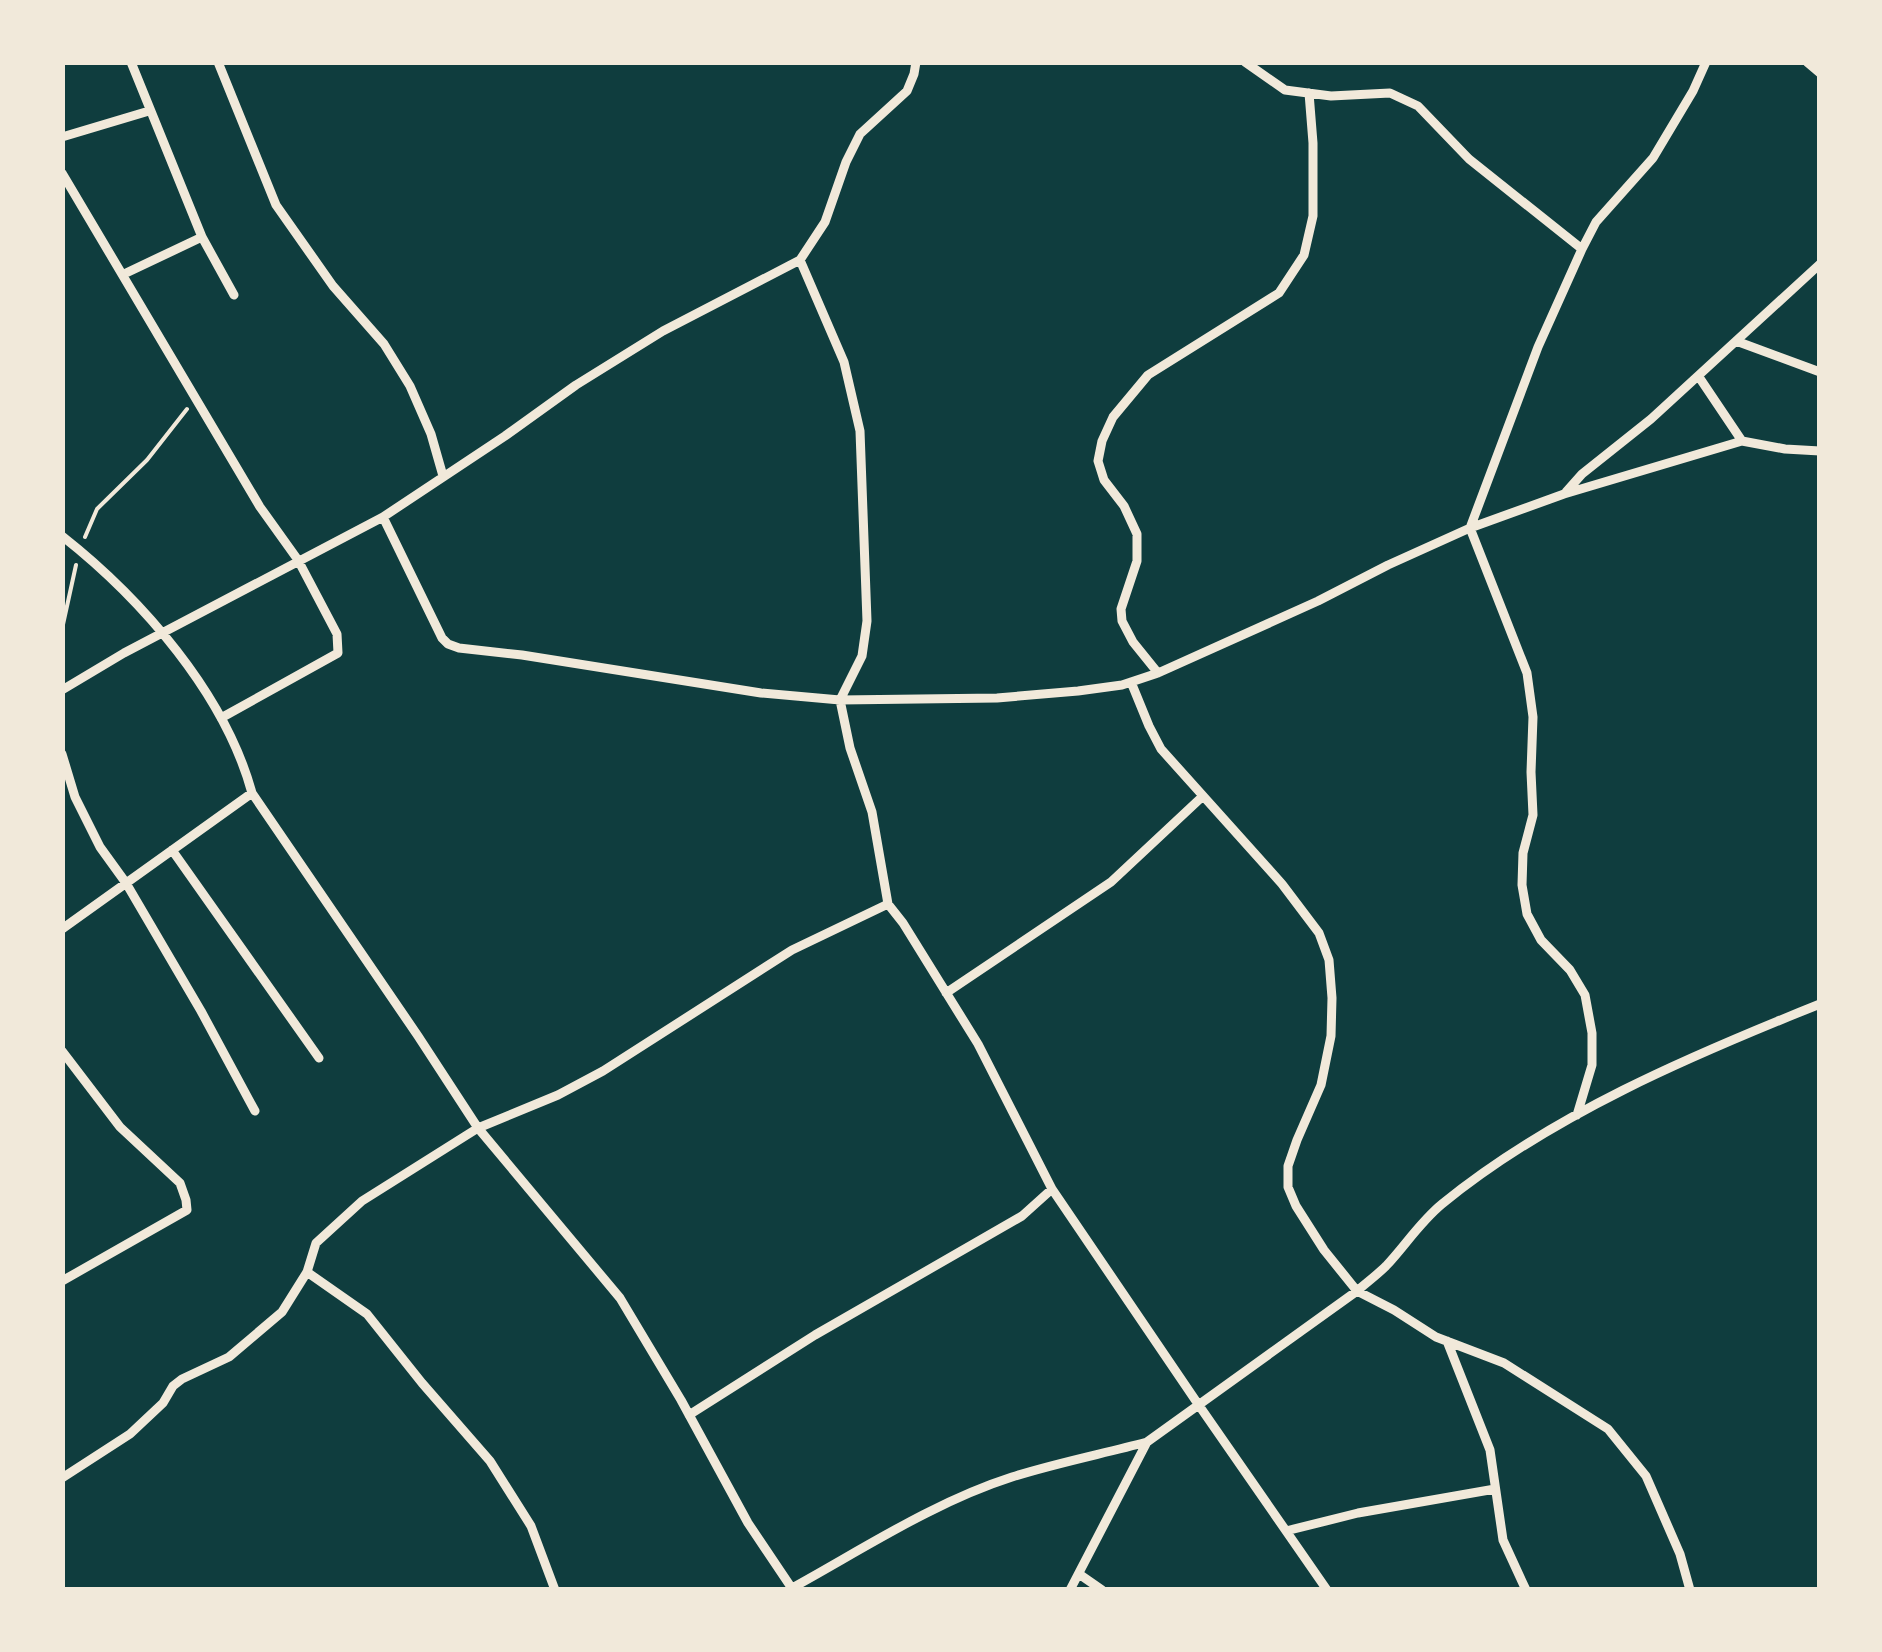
<svg xmlns="http://www.w3.org/2000/svg" width="1882" height="1652" viewBox="0 0 1882 1652" font-family="'IBM Plex Serif',serif">
  <rect width="100%" height="100%" fill="#0f3d3e"/>
  <g fill="none" stroke-linecap="round" stroke-linejoin="round">
    <path stroke="#f1e9da" stroke-width="4" d="M85 537 97 509 147 460 187 409
      M62 629 76 565"/>
    <path stroke="#f1e9da" stroke-width="9" d="M131 62 202 237 234 295
      M218 62 276 205 333 286 384 344 410 386 431 434 443 476
      M1245 62 1285 90 1331 96 1390 93 1418 106 1469 159 1582 249
      M1807 62 1820 73
      M62 137 149 111
      M62 173 260 507 298 560 337 634 338 653 221 718
      M800 260 844 362 860 431 867 621 862 656 840 700 850 748 872 812 888 904 903 923 978 1044 1052 1189 1198 1404 1327 1590
      M124 274 202 237
      M1736 341 1820 372
      M1699 377 1742 441
      M1566 492 1582 474 1651 419 1820 264
      M383 517 442 638 448 644 459 648 522 655 761 693 840 700 997 698 1078 691 1122 685 1158 673 1318 601 1388 565 1470 528 1564 494 1742 441 1785 449 1820 451
      M62 536C142 599 225 694 252 793L418 1036 478 1128 620 1298 681 1400 748 1523 793 1590
      M1158 673 1133 642 1122 621 1121 609 1137 561V534L1124 506 1104 480 1098 461 1102 441 1113 417 1148 375 1279 293 1304 255 1313 216V143L1309 93
      M1131 682 1149 726 1161 749 1282 884 1319 933 1329 960 1332 998 1331 1036 1321 1085 1297 1140 1288 1166V1187L1296 1206 1324 1250 1357 1291 1394 1310 1436 1337 1504 1363 1608 1429 1646 1476 1680 1554 1690 1590
      M62 690 124 653 383 517 505 436 576 385 663 331 800 260 825 222 846 162 860 134 907 91 914 74 916 62
      M62 754 75 797 100 847 126 883 201 1011 255 1111
      M172 850 319 1058
      M62 929 252 793
      M946 993 1111 882 1203 796
      M62 1051 120 1127 180 1183 186 1200 187 1210 62 1281
      M1577 1115 1592 1065V1033L1585 995 1570 970 1541 940 1527 914 1522 885 1523 853 1533 815 1531 772 1533 717 1527 673 1470 528 1538 347 1582 249 1596 222 1653 158 1693 91 1706 62
      M307 1272 367 1314 422 1383 490 1461 531 1526 555 1590
      M1447 1341 1490 1450 1503 1540 1526 1590
      M689 1415 815 1335 1022 1216 1052 1189
      M62 1478 130 1434 163 1403 173 1386 182 1379 229 1357 282 1312 307 1272 316 1243 362 1201 478 1128 558 1095 603 1071 792 950 888 904
      M1286 1531 1358 1513 1495 1489
      M1079 1574 1102 1590
      M792 1588C863 1549 934 1502 1012 1477 1056 1463 1102 1454 1147 1442
      M1070 1590 1147 1442 1357 1291C1366 1283 1377 1275 1386 1266 1405 1246 1420 1222 1442 1204 1551 1115 1690 1056 1820 1004"/>
  </g>
  <rect width="1882" height="1652" fill="none" stroke="#f1e9da" stroke-width="130"/>
</svg>
